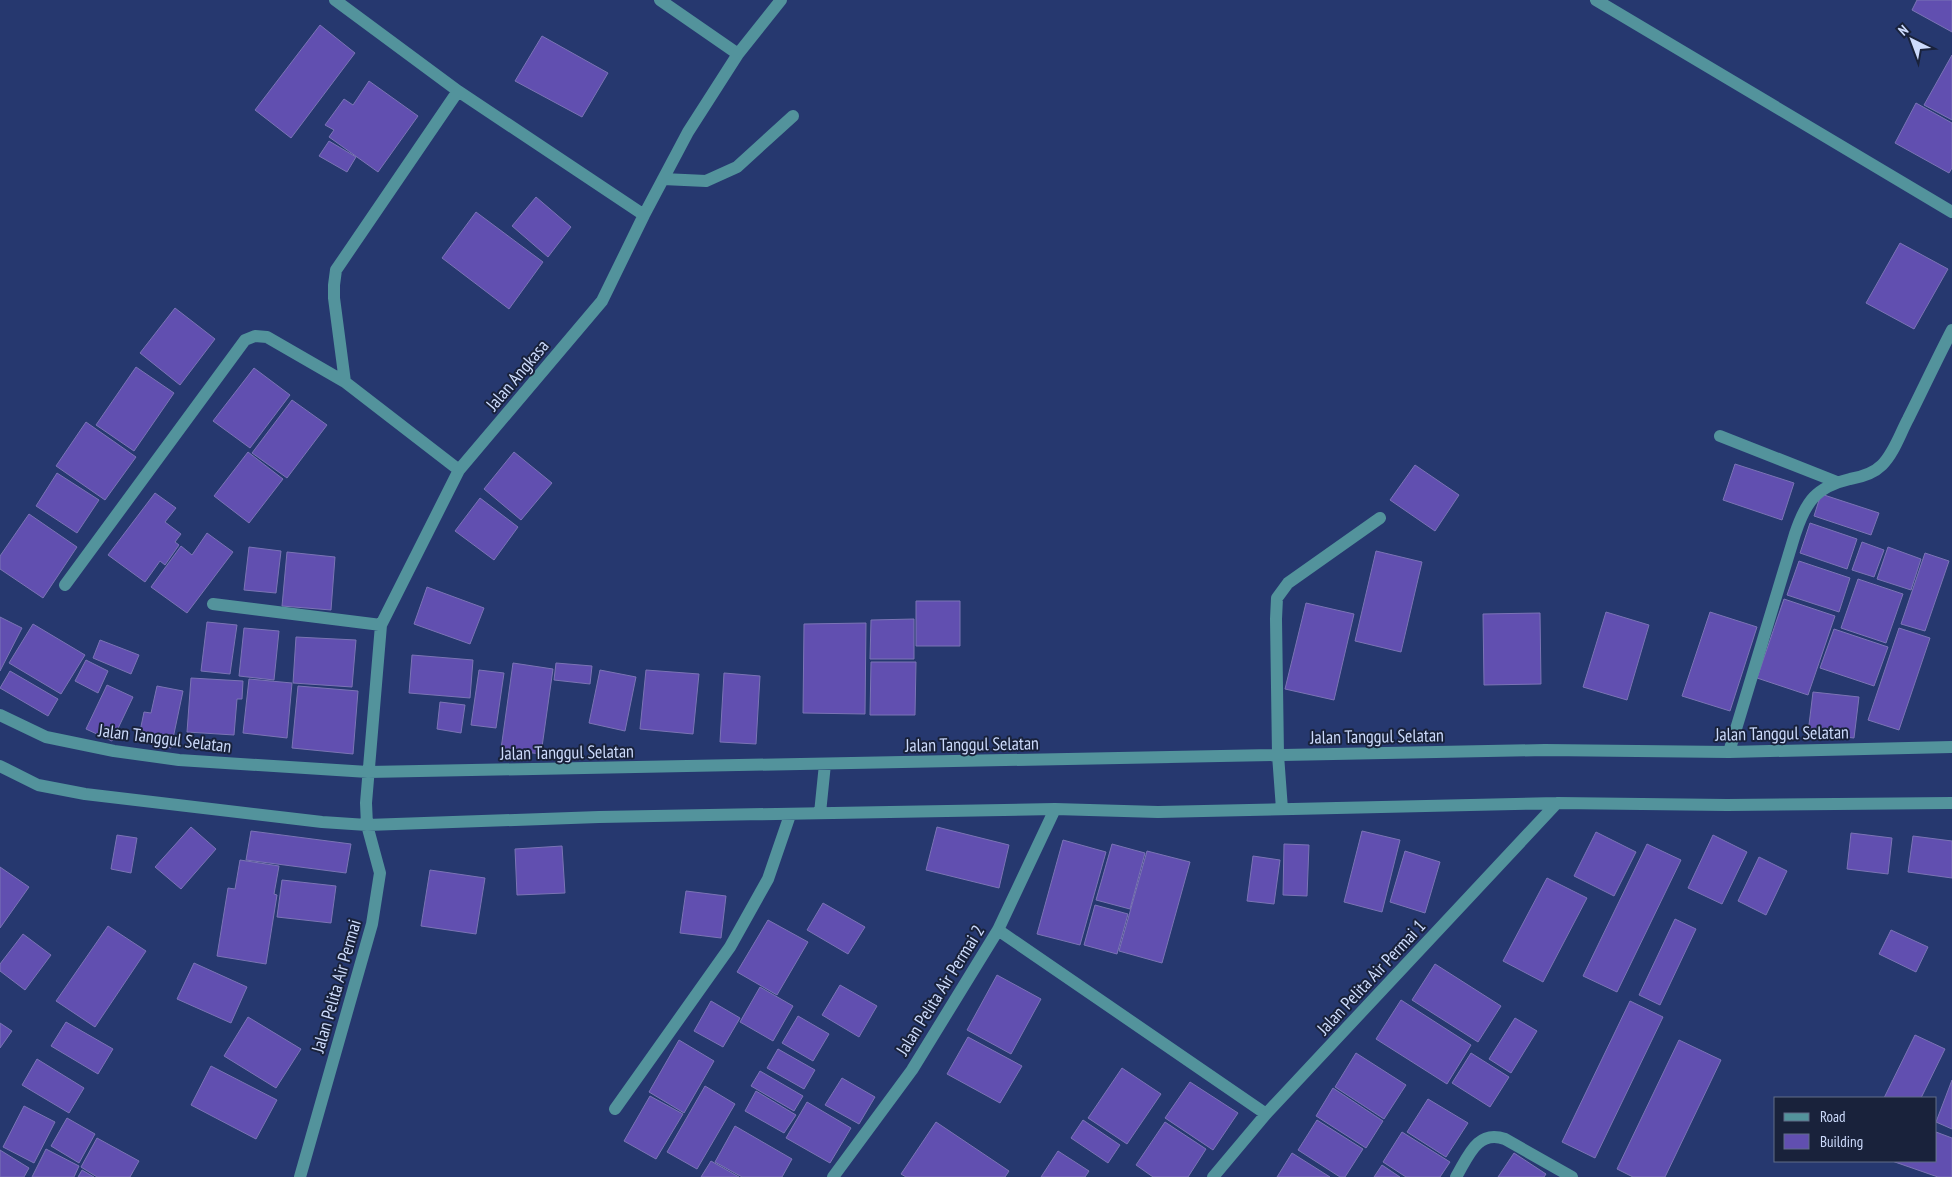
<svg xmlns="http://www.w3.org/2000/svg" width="1952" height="1177" viewBox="0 0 1952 1177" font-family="'PT Sans Narrow',sans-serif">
  <rect width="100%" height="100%" fill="#26386f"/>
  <path fill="#614fb0" stroke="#7b74b5" d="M1917 0H1952V32L1912 10Z
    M320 25 355 53 291 138 255 110Z
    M542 36 608 73 582 117 515 81Z
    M1952 55V120L1924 105Z
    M369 81 418 116 378 172 329 137 334 130 325 125 344 99 353 105Z
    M1916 103 1952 123V168L1949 173 1895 143Z
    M329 141 356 157 347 172 319 156Z
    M536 197 571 227 548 257 512 226Z
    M476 212 543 262 509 309 442 258Z
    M1900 243 1948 269 1914 329 1866 303Z
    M175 308 215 339 180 385 140 353Z
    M136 367 174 393 134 451 96 425Z
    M254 368 290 395 250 448 213 421Z
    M292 400 327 425 287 478 252 453Z
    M86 422 136 457 105 500 56 466Z
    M248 452 283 479 249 523 214 496Z
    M514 452 552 483 521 520 484 489Z
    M1735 464 1794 483 1782 520 1723 500Z
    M1415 465 1459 495 1435 531 1390 500Z
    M57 473 99 500 77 533 36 506Z
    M155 493 176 508 165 522 181 534 175 542 179 545 165 565 160 561 145 582 108 555Z
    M1821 494 1879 513 1871 535 1814 516Z
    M480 498 518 527 494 560 455 531Z
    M29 514 77 547 43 598 0 569V556Z
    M1810 523 1857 539 1847 569 1800 553Z
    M207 533 233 552 187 613 151 587 181 546 192 555Z
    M1862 542 1884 550 1874 577 1852 570Z
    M249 547 281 551 276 593 244 590Z
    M1888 547 1921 559 1911 590 1877 579Z
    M1376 551 1422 562 1401 652 1355 641Z
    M287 552 335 557 331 610 282 606Z
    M1925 553 1949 561 1925 631 1901 624Z
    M1799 561 1850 578 1839 612 1787 595Z
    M1858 579 1903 594 1886 643 1841 628Z
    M427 587 484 608 470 644 414 624Z
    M1784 599 1835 616 1808 695 1757 678Z
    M916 601H960V646H916Z
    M1306 603 1354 614 1334 700 1285 689Z
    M1606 612 1649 625 1627 700 1583 687Z
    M1710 612 1757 627 1730 711 1682 696Z
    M1540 613 1541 684 1484 685 1483 614Z
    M0 617 22 628 0 671Z
    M914 619V659H870L871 620Z
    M207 622 237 625 230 674 201 671Z
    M866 623 865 714 803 713 804 624Z
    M33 624 85 655 61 694 9 663Z
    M244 628 279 631 274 680 239 676Z
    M1899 628 1930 638 1899 730 1868 720Z
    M1834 629 1888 647 1874 686 1820 668Z
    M296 637 356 640 352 687 293 683Z
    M100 640 139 655 131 674 93 658Z
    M412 655 473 660 470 698 409 693Z
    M86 660 108 671 98 693 75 681Z
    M871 662H916L915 715H870Z
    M513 663 553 669 541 754 501 749Z
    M556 663 592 666 590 684 554 680Z
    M479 670 504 673 496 728 471 725Z
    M600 670 636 677 625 731 589 723Z
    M646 670 699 674 693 734 640 729Z
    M10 671 58 699 48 716 0 688Z
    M724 673 760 676 756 744 720 742Z
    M191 678 243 681 242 699H237L234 735 187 732Z
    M249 679 292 683 287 738 243 733Z
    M107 685 133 697 112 741 86 729Z
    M157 686 183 691 171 748 138 741 144 712 151 713Z
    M298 686 358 691 353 754 292 748Z
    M1813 692 1859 697 1854 738 1808 733Z
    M440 702 465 705 461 733 437 729Z
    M191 827 216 849 181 889 155 867Z
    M937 827 1009 845 999 888 926 870Z
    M251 831 351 844 346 873 246 860Z
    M1362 831 1400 840 1382 912 1344 902Z
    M1596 832 1636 852 1614 896 1574 876Z
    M1851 833 1892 838 1888 874 1847 869Z
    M117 835 137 838 131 873 111 869Z
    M1713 835 1747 852 1722 904 1688 888Z
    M1913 836 1952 841V878L1908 872Z
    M1063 840 1106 852 1080 945 1037 934Z
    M1112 844 1145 853 1130 909 1096 900Z
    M1284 844 1309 845 1307 896 1283 895Z
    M1647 844 1681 860 1617 992 1583 976Z
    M562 846 565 893 517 895 515 849Z
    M1147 851 1190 862 1162 963 1119 951Z
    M1405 851 1440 862 1425 913 1390 902Z
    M1253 856 1280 860 1274 904 1247 901Z
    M1759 857 1787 871 1766 915 1738 901Z
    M240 860 279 866 274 894 277 895 266 964 217 956 228 888 235 889Z
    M0 867 29 887 0 928Z
    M430 870 485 878 476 934 421 926Z
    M1547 878 1587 898 1543 982 1503 961Z
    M282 880 336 886 331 923 277 917Z
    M686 891 726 896 721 938 680 933Z
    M823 903 865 927 848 954 807 930Z
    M1095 905 1128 914 1117 954 1084 945Z
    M1675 919 1696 929 1660 1005 1639 995Z
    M768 920 808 942 777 995 737 972Z
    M108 926 146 951 95 1027 56 1001Z
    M1891 930 1928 947 1916 972 1879 954Z
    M23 934 51 955 25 990 0 971V964Z
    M194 963 247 987 231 1023 177 999Z
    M1435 964 1501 1006 1478 1042 1412 1000Z
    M997 975 1041 999 1011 1054 967 1030Z
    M840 985 877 1006 859 1037 822 1015Z
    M760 987 793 1006 773 1041 740 1022Z
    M1401 1000 1471 1045 1447 1084 1376 1039Z
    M711 1001 740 1018 723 1047 694 1031Z
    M1630 1001 1663 1017 1595 1158 1562 1142Z
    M798 1016 829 1034 813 1061 782 1043Z
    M248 1017 301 1049 276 1088 224 1056Z
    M1515 1018 1537 1031 1511 1073 1489 1059Z
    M66 1022 113 1049 98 1074 51 1046Z
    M0 1023 12 1031 0 1048Z
    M1915 1035 1945 1049 1921 1098H1884Z
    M968 1037 1022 1066 1000 1103 947 1074Z
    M679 1040 714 1061 684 1113 649 1092Z
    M1679 1040 1721 1060 1665 1177H1633L1617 1169Z
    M778 1049 815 1070 804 1089 767 1068Z
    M1356 1053 1406 1085 1384 1119 1335 1087Z
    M1471 1053 1509 1077 1490 1107 1452 1083Z
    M37 1059 84 1088 69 1113 22 1085Z
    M211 1066 277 1100 256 1139 191 1105Z
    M1122 1068 1161 1094 1127 1144 1088 1118Z
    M760 1071 803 1096 794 1111 751 1086Z
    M842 1078 875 1097 859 1124 825 1105Z
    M1952 1080V1129L1936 1122Z
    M1190 1082 1238 1113 1213 1150 1165 1118Z
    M705 1086 735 1104 697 1169 667 1152Z
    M1333 1088 1383 1121 1366 1148 1316 1116Z
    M756 1091 796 1115 784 1133 745 1111Z
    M650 1096 683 1114 656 1159 624 1141Z
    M1428 1099 1468 1123 1446 1157 1407 1132Z
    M807 1102 851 1128 830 1163 786 1138Z
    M24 1106 55 1122 34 1163 3 1147Z
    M67 1118 95 1134 79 1163 51 1146Z
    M1083 1120 1120 1145 1108 1163 1071 1138Z
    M1317 1120 1363 1149 1345 1177H1340L1298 1150Z
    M936 1122 1009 1171 1005 1177H906L901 1174Z
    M1165 1122 1206 1149 1188 1177H1153L1136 1165Z
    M735 1126 792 1159 782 1177H742L715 1162Z
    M1402 1132 1450 1162 1440 1177H1406L1383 1162Z
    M1936 1132 1952 1138V1177H1938L1892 1161H1936Z
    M97 1138 139 1161 130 1177H97L81 1167Z
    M46 1149 79 1166 74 1177H32Z
    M0 1150 29 1168 24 1177H0Z
    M1058 1151 1089 1171 1085 1177H1041Z
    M1292 1153 1330 1177H1277Z
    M1514 1153 1546 1174 1544 1177H1498Z
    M711 1161 739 1177H701Z
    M1382 1165 1400 1177H1374Z
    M82 1170 94 1177H78Z"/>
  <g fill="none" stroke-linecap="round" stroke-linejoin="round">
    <path stroke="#53939c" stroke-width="12" d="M335 0 458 91 644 215
      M660 0 738 54
      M1596 0 1952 212
      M663 179 706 181 737 167 793 116
      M345 382 334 298V285L336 270 458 91
      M1720 436 1837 482
      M65 585 245 340 255 336 267 337 345 382 459 470
      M213 604 381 625
      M0 715 46 737 114 751 179 760 368 772 1545 750 1729 752 1952 747
      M1729 752 1795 534C1806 501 1816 487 1850 479 1862 477 1873 474 1882 465 1894 453 1900 434 1908 419 1923 389 1937 359 1952 330
      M0 766 38 785 85 794 322 822 367 825 599 817 1055 809 1158 812 1557 803 1727 805 1952 803
      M1282 809 1278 755 1276 619 1277 598 1288 583 1380 518
      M820 813 825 764
      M998 930 1266 1114
      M615 1109 730 947 768 879 790 815
      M300 1177 372 924 380 873 367 825 366 803 381 625 459 470 602 301 644 215 688 132 738 54 781 0
      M833 1177 912 1070 998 930 1055 809
      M1213 1177 1266 1114 1557 803
      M1456 1177C1468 1157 1477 1129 1505 1139L1572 1177"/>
  </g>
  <g text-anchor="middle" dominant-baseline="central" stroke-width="4" stroke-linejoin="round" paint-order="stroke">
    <g font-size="18" fill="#cddbfc" stroke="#19223b">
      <text transform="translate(517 375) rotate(-50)">Jalan Angkasa</text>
      <text transform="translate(1782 733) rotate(-1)">Jalan Tanggul Selatan</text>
      <text transform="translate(1377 736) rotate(-1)">Jalan Tanggul Selatan</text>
      <text transform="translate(165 738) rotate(7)">Jalan Tanggul Selatan</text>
      <text transform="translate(972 744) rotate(-1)">Jalan Tanggul Selatan</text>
      <text transform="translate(567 752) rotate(-1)">Jalan Tanggul Selatan</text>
      <text transform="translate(1371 977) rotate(-47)">Jalan Pelita Air Permai 1</text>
      <text transform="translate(336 986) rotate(-74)">Jalan Pelita Air Permai</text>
      <text transform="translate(940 990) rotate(-58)">Jalan Pelita Air Permai 2</text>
    </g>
  </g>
  <rect x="1774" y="1097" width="162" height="65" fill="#19223b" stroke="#616c88"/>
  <rect x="1784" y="1113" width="25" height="8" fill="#53939c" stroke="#616c88"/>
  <text x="1820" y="1122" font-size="15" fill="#cddbfc">Road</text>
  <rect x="1784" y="1134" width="25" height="15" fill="#614fb0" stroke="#616c88"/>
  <text x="1820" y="1147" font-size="15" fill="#cddbfc">Building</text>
  <g transform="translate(1912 40) rotate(318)" stroke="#19223b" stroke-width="4" paint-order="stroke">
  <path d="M0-4L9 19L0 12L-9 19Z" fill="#cddbfc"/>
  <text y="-8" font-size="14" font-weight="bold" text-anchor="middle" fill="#cddbfc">N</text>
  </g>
</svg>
